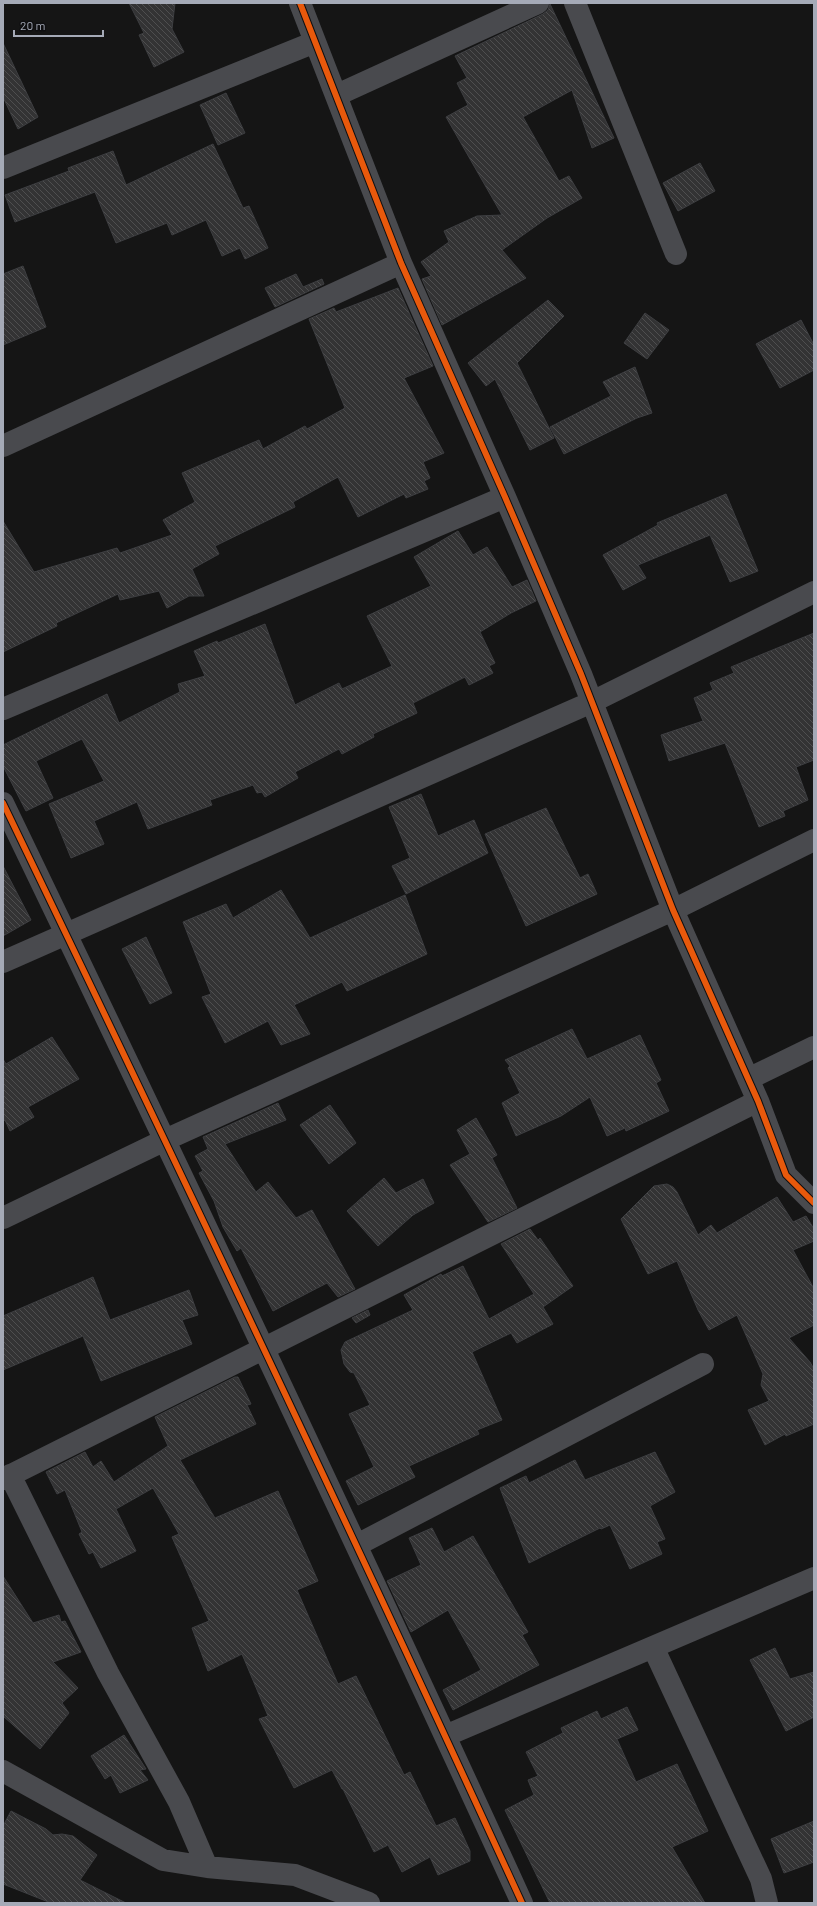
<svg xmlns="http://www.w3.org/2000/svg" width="817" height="1906" viewBox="0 0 817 1906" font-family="Barlow,sans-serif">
  <defs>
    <pattern id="building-back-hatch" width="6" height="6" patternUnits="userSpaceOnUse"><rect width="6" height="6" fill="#333334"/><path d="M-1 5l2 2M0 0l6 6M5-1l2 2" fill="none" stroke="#4e4e4f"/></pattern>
  </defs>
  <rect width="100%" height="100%" fill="#151515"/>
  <path fill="url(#building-back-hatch)" stroke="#3d3e41" d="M129 3H175L172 29 184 52 154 67 139 35 144 33Z
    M550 4 614 138 592 148 572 90 523 117 559 181 569 176 582 198 547 218 502 250 526 278 442 325 422 279 431 276 421 262 449 242 444 231 477 216 502 215 446 117 468 105 457 83 467 78 455 56 543 14 548 10Z
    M3 43 38 117 18 129 3 97Z
    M226 93 245 133 218 145 200 105Z
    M213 144 243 208 249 206 268 248 245 259 240 248 222 256 206 220 172 235 167 223 116 243 95 192 15 222 5 195 69 171 68 168 113 151 126 185Z
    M700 163 715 191 678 211 663 183Z
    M23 266 46 327 3 345V274Z
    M296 274 303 287 322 279 324 284 275 307 265 288Z
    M398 288 433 366 404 378 444 453 423 462 430 478 424 481 428 489 406 498 404 494 358 517 338 477 293 502 295 507 215 546 219 554 192 569 204 596H189L167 608 159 591 120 600 118 594 56 623 57 626 3 652V521L34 572 117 548 120 553 172 535 163 520 195 502 182 473 259 440 263 449 305 426 307 429 345 408 309 319 334 308 336 312Z
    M548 300 564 316 517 363 554 438 530 450 495 379 486 386 468 363Z
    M645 313 669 330 647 359 624 343Z
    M801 320 814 345V370L780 388 756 344Z
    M635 367 652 413 637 418 564 454 550 427 611 396 603 382Z
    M726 494 758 571 730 582 710 535 638 565 646 578 623 590 603 555 658 525 657 523Z
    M458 531 473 555 487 547 512 587 527 580 536 601 511 613 480 632 495 663 489 666 493 673 469 685 465 677 413 703 417 713 373 734 374 737 342 754 339 749 295 772 298 778 265 797 262 792 257 793 253 785 210 800 212 805 148 829 137 802 94 821 104 844 71 858 49 804 104 781 82 739 36 761 53 798 26 811 3 766V745L107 694 119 723 180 692 178 684 205 676 194 651 217 641 218 643 265 624 295 705 339 683 342 689 392 666 367 616 431 586 414 557Z
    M814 633V760L796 767 808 800 783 811 785 816 759 827 725 743 669 761 661 735 703 721 694 698 713 690 710 683 734 673 731 667Z
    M421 794 438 836 474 820 488 853 406 894 392 866 410 858 389 807Z
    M546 808 580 878 588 874 597 894 526 926 485 834Z
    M3 866 31 920 3 936Z
    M281 890 310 938 405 895 427 954 347 991 342 982 294 1005 310 1034 281 1045 268 1021 225 1043 202 997 211 994 183 922 226 904 233 918Z
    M146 937 172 993 150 1004 122 949Z
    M572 1029 587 1059 640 1035 661 1080 656 1083 669 1111 626 1131 625 1128 607 1136 590 1097 561 1116 516 1136 502 1103 520 1093 508 1068 510 1066 505 1060Z
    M52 1037 79 1079 28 1107 34 1117 10 1131 5 1120 3 1121V1059L6 1064Z
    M278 1103 286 1120 225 1144 256 1192 268 1182 296 1218 312 1210 355 1289 338 1297 327 1283 273 1311 241 1248 237 1251 223 1227 214 1201 199 1173 203 1171 195 1156 208 1149 203 1137Z
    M330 1105 356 1143 329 1164 300 1125Z
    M476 1118 497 1155 492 1158 517 1208 488 1222 450 1165 470 1154 457 1130Z
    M384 1178 396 1193 423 1179 434 1203 413 1215 378 1246 347 1211Z
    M667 1184 673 1187 677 1192 698 1235 711 1225 717 1233 777 1197 793 1222 806 1216 814 1229V1241L793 1250 814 1289V1325L789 1338 810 1362 814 1369V1424L786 1436 785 1434 765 1445 748 1410 769 1401 761 1385 763 1374 737 1315 709 1330 698 1310 677 1261 648 1274 621 1219 654 1186Z
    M530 1229 538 1240 540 1238 573 1286 543 1307 553 1324 517 1343 511 1333 472 1352 502 1420 477 1430 479 1434 409 1466 415 1477 358 1505 346 1481 374 1467 349 1414 370 1405 354 1373 350 1372 344 1364 341 1350 345 1342 413 1310 404 1295 441 1274 442 1276 463 1266 489 1319 534 1294 501 1244Z
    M93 1277 110 1320 189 1290 198 1315 182 1320 192 1344 101 1381 83 1336 3 1370V1316Z
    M368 1310 370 1315 356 1323 352 1318Z
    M235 1377H238L251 1404 247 1405 256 1424 180 1460 215 1518 278 1491 318 1581 297 1590 338 1684 356 1676 404 1775 410 1772 436 1826 455 1818 470 1851V1861L438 1875 430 1857 402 1872 388 1845 374 1852 343 1789H342L332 1770 294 1788 259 1719 268 1716 242 1654 208 1671 192 1628 209 1621 172 1537 179 1534 153 1488 116 1509 136 1551 101 1568 93 1552 89 1554 79 1534 82 1532 65 1490 57 1494 46 1472 85 1452 93 1467 101 1461 114 1482 168 1446 155 1417Z
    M655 1452 675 1492 650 1506 665 1539 657 1542 662 1554 630 1569 610 1525 601 1529 600 1528 529 1563 500 1488 526 1476 529 1483 575 1460 585 1480Z
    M432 1528 444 1552 473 1536 528 1632 522 1635 539 1665 453 1710 443 1690 481 1670 448 1610 411 1632 387 1581 421 1565 409 1538Z
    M3 1576 33 1623 59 1615 61 1622 65 1621 81 1652 53 1662 78 1688 62 1703 69 1713 40 1749 3 1716Z
    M775 1648 790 1679 814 1672V1717L786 1731 750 1660Z
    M627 1707 638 1730 617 1739 636 1782 677 1764 708 1831 672 1847 705 1903H550L505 1810 534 1795 528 1780 538 1776 526 1752 563 1733 561 1728 597 1711 601 1719Z
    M124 1735 146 1769 140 1770 148 1780 120 1793 111 1775 105 1779 91 1756Z
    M11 1811 46 1829 53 1835 62 1834 73 1836 97 1855 80 1880 126 1903H51L3 1884V1826Z
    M814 1821V1862L784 1873 771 1839Z"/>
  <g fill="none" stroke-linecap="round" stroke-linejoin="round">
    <path stroke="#494a4e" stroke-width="22" d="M300 3 401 263 505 497 581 674 673 910 758 1101 786 1175 814 1203
      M575 3 676 254
      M337 95 538 3
      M3 168 315 42
      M3 446 401 263
      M3 709 505 497
      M3 803C179 1168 353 1534 522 1903
      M3 962 592 702 814 592
      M748 1079 814 1047
      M3 1218 165 1140 673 910 814 840
      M10 1475 108 1673 179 1802 207 1867
      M3 1479 758 1101
      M357 1545 703 1364
      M653 1647 761 1879 767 1903
      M445 1736 814 1578
      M3 1771 163 1860 207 1867 295 1875 369 1903"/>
    <defs>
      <path id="cycleway" d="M300 3 401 263 505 497 581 674 673 910 758 1101 786 1175 814 1203
        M3 803C179 1168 353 1534 522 1903"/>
    </defs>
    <use href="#cycleway" stroke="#0f0f11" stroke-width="8"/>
    <use href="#cycleway" stroke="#e8590c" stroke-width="6"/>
  </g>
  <rect width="817" height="1906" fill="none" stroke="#a5aab7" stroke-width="8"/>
  <path d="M14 30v6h89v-6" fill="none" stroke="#a5aab7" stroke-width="2"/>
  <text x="20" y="30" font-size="12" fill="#a5aab7" stroke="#0f0f11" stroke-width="3" paint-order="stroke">20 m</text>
</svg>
